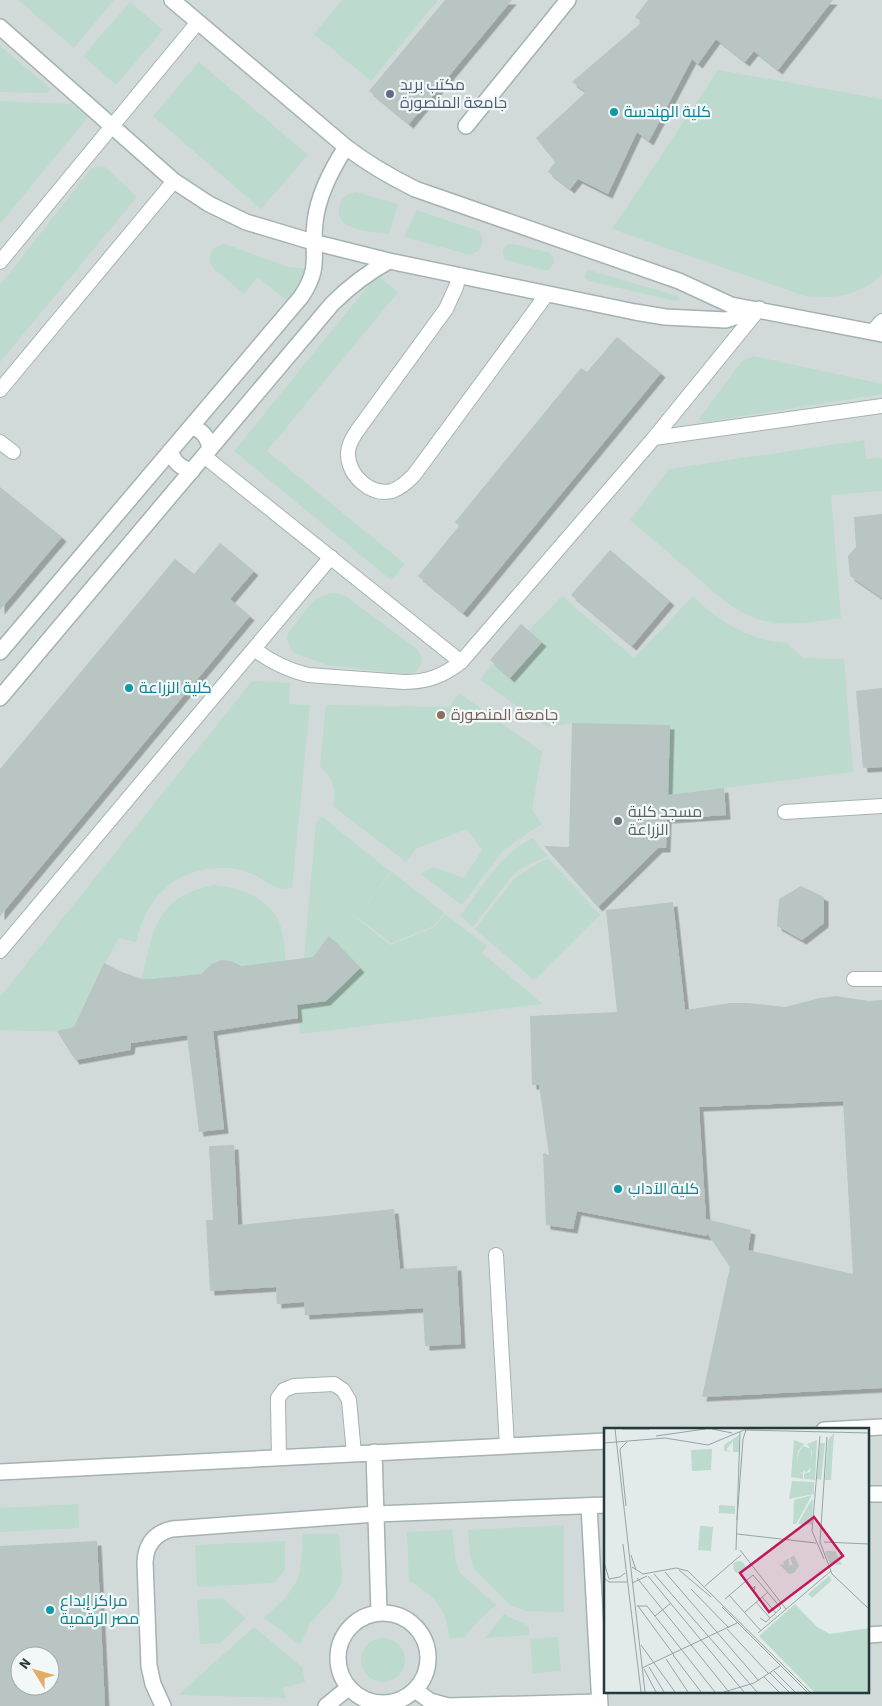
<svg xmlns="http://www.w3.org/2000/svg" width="882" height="1706" viewBox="0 0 882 1706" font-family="'Source Sans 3',Cairo,sans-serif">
  <defs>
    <filter id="shadow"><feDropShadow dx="4.5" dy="4.5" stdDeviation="0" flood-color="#0004"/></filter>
  </defs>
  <rect width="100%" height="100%" fill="#e2ebea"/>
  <path fill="#d1dad9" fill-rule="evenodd" d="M0 0H882V1706H0ZM606 1430H868V1692H606ZM20 1656H50V1686H20Z"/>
  <path fill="#bddace" d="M18 0H114L74 48Z
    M342 0H438L371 81 314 34Z
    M130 2 163 30 116 85 83 56Z
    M0 46 51 89 48 93 0 92Z
    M199 62 308 155 261 209 153 116Z
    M718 70 882 99V274C861 295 833 300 805 296L612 229Z
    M0 101 71 104 88 117 0 224Z
    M98 166 105 167 137 197 0 362V285L91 169Z
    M356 192 398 204 389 234C373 231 334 232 339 207 340 198 348 194 356 192Z
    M417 210 479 231C487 243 481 254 467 254L404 237Z
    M223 244 228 245 288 267 301 268 305 269 309 275 287 301 258 277 244 294 213 268C209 261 209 256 213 249Z
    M508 244H513L548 252C553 255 554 258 554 263L548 270H544L506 260C501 254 502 249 508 244Z
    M589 270 677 296 680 299 675 301 590 281 585 278 586 272Z
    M377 275 398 292 267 451 405 564 391 580 234 451Z
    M754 356 882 384V394L704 422 699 419 742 361Z
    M864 440 866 459 882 458V491L831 495 841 618C815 621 787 628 761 620 733 612 713 591 692 573 671 555 651 537 630 520L669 469Z
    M331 593 340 594 347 597 417 649C427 661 420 673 406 674L327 665 293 652 287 640 288 633 292 628 315 599Z
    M562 596 634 658 693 596 709 611 726 623 745 633 765 640 787 643 803 658 844 659 853 772 668 795 572 723 547 727 480 680 493 663 510 678 542 642 529 630Z
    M252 681 290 683 289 704 310 705 292 888C289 888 284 889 281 889 272 888 259 876 250 873 213 859 167 874 148 910 142 920 139 931 136 942L119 938C102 967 88 996 76 1028H67L64 1032 0 1030V997Z
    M459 693 542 752 532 810 542 824 513 843 501 853 462 905 421 874 434 867 464 878 482 850 467 829 416 849 406 862 333 806C337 789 333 778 320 767L326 705 449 707Z
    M322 817 391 872 356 918 390 945 435 927 445 914 487 946 482 953 543 1004 300 1034 297 1005 319 965 340 988 360 968 329 937 312 958 304 959 316 823Z
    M533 838 547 856 522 868 511 877 473 927 460 916C482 887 500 855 533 838Z
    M548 858 600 915 534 980 475 929 514 879 525 871Z
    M392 872 444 913 434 926 391 943 357 917Z
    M215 885C241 888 268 897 279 922 284 933 284 949 286 961L269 977C256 972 224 953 212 964 209 968 206 974 203 978L142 979C154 928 156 896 215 885Z
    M78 1504 79 1528 0 1532V1508Z
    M564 1525V1612L526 1611 512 1606 506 1601 474 1569 470 1556 468 1530Z
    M452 1530 456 1562 460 1573 496 1605 479 1620 464 1638H449C448 1610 433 1594 409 1581L407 1532Z
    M303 1534H339L342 1575 341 1584 332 1600 310 1623 300 1645 264 1618C277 1605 297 1590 300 1570 302 1558 302 1546 303 1534Z
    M285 1541V1570L274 1583 197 1587 195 1545Z
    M222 1598 246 1618 221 1643 200 1644 197 1600Z
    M504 1614 529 1626V1635L485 1638Z
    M254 1627 302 1667 305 1682 283 1688 286 1698 178 1695Z
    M558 1637 561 1671 533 1673 530 1639Z
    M361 1660a22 22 0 1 1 44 0a22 22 0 1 1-44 0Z"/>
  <path fill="#b8c5c3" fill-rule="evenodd" filter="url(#shadow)" d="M445 0H512L409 124 369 91Z
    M648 0H833L778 70 754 51 745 62 716 39 698 64 692 59 649 141 637 132 608 194 578 179 570 189 548 172 555 162 536 138 586 92 572 82 642 22 635 17Z
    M617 337 661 373 463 613 418 576 459 526 455 522 581 368 587 372Z
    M0 487 62 537 0 610Z
    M882 514V598L850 576 848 556 856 547 854 517Z
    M220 543 254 571 230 599 250 616 0 916V769L175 559 194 574Z
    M610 550 670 601 632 646 571 595Z
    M521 624 542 642 510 678 490 660Z
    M882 688V767L863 768 856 691Z
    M572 723 670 725 668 795 724 788 726 815 667 819 666 848H658L598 907 544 846 569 847Z
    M801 886 824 897V923L802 940 777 926 779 899Z
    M673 902 685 1010 730 1003H748L785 1007 820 998 836 996 868 1001 882 1000V1388L702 1397 730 1267 707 1233V1236L577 1211 573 1229 546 1225 543 1153 549 1155 539 1085H532L530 1016 617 1012 606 910ZM843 1101 853 1274 748 1250 751 1230 706 1219 699 1107Z
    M329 936 360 968 326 1001 297 1005 298 1018 213 1031 224 1129 199 1132 187 1035 131 1043 130 1050 75 1060 57 1031 74 1027 104 963 122 972 142 979H152L201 974 213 963 222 960 231 961 242 966 313 957Z
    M234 1145 238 1225 394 1209 400 1269 457 1266 461 1344 425 1346 423 1308 305 1315 304 1302 277 1304 276 1287 210 1291 206 1220H213L209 1146Z
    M97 1541 105 1706H0V1546ZM20 1656H50V1686H20Z"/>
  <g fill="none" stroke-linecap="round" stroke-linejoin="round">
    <defs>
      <path id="service" d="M0 262 198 22
        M459 275 456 287 446 309 357 431C352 439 347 447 348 456 350 477 371 496 392 491 401 488 408 481 414 475L547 294
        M872 332 882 321
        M0 390 174 181
        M654 438 882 406
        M0 442 13 452
        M204 456 461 662
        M254 649C271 662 288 670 308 675L404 682C427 682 443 676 461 662L654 438 759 309
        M785 812 882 806
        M0 951 331 557
        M854 979H882
        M496 1255 507 1446
        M279 1458 278 1403V1398L284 1390 294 1386 334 1384 343 1390 349 1400 354 1454"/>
      <path id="minor" d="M172 0 346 147C368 164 391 177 415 189L679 281 731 305 882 334
        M0 27 174 181 209 204 246 222 313 242 389 261 635 312 665 317 726 320 759 309
        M466 126 568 0
        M191 427C203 430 208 437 210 449
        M170 451C174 462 180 468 192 471
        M0 652 301 297C322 266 311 255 315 222 318 195 331 170 346 147
        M0 698 332 304C349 287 367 273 389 261
        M824 1430 882 1427
        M374 1452 379 1613
        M0 1472 606 1441
        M868 1494H882
        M589 1506 600 1706
        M338 1658a45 45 0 1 1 90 0a45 45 0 1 1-90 0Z
        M868 1635 882 1634
        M415 1690 430 1701 448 1706 599 1702
        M163 1706 153 1684 149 1666 145 1562C146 1544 155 1533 172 1529L376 1514 606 1505
        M326 1706 348 1688"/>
    </defs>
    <use href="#service" stroke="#a5b2b2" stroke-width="16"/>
    <use href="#minor" stroke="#a5b2b2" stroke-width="18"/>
    <use href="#service" stroke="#fff" stroke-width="14"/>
    <use href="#minor" stroke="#fff" stroke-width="15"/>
  </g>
  <circle fill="#5c6f8a" stroke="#f2f8f7" stroke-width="2" cx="390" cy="94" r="5"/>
  <g fill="#0f9aa8" stroke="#f2f8f7" stroke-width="2">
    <circle cx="614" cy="112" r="5"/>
    <circle cx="129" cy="688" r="5"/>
    <circle cx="618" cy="1189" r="5"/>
    <circle cx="50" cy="1610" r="5"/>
  </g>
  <circle fill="#8d6e63" stroke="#f2f8f7" stroke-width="2" cx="441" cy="715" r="5"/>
  <circle fill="#6b7280" stroke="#f2f8f7" stroke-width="2" cx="618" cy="821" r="5"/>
  <g text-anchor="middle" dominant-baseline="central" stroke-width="4.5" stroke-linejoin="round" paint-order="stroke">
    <g font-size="16" fill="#4e5e75" stroke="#f2f8f7" text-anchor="start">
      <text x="400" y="85">مكتب بريد<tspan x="400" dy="18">جامعة المنصورة</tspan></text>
    </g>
    <g font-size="16" fill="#0d838f" stroke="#f2f8f7" text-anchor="start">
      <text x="624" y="112">كلية الهندسة</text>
      <text x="139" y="688">كلية الزراعة</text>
      <text x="628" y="1189">كلية الآداب</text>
      <text x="60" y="1601">مراكز إبداع<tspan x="60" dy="18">مصر الرقمية</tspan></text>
    </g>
    <g font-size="16" fill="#785e54" stroke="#f2f8f7" text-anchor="start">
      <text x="451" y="715">جامعة المنصورة</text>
    </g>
    <g font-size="16" fill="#5b616d" stroke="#f2f8f7" text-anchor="start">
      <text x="628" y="812">مسجد كلية<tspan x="628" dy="18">الزراعة</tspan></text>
    </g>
  </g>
  <g transform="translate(604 1428)">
    <rect width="265" height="265" fill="#e2ebea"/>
    <path d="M230 5 227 52H221L224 12ZM135 7V24H129V13L122 22 127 24 120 23V17ZM190 12 200 16 194 23 193 36 195 23 199 18 207 21 208 32V23L203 16 213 12 211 52 200 51V46L206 44 207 39 202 45 200 42 199 45 194 43 199 46V51L187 49ZM216 15H221L217 52 213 51ZM108 21 107 42 88 43 87 22ZM188 53 210 54V66L185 71ZM208 67 192 96H189L190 72ZM209 71 208 97 194 96 206 74ZM115 77 131 78V86L115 85ZM96 98H100L99 108 100 98 109 99 107 123 94 122ZM221 123H231L238 137 226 136ZM190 127 195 138 190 145 185 146 175 136 180 137 179 134 185 130V139L186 136 189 138 186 130ZM129 139a6 6 0 1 1 12 0a6 6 0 1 1-12 0ZM226 147 227 153 208 170 204 166ZM191 176 213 199 226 206 265 200V264H210L155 208Z" fill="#bddace"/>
    <path fill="none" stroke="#96a4a4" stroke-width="1" d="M11 1 41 264M18 1H45M108 1 128 5M52 8 101 1M216 8 208 103 220 131M223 9 216 114 228 146 265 181M0 15 61 10 104 17 140 2 265 5M22 78 16 21 23 14M133 92 139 11 142 2M133 106 212 115M220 114 265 116M19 116 37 264M132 122 136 4M136 122 182 181M27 127 32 142M0 134 5 151 16 149 21 145M28 139 39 146 72 140 84 143 206 264M75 142 107 169M61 144 155 253M50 146 153 264M44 148 140 264M0 150 5 154H23M33 150 125 264M28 155 43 148M101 158 137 127M87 161 125 200M150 163 151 158 148 161 156 171M125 167 157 203M158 169 172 185M121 171 149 147 177 180 162 194 156 190M152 174 166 190M33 178H43L111 264M34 178 70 227M118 179 203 264M141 184 164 164M51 188 67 175M123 201 165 246M154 205 227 143M37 217 71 264M69 227 97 264M62 231 84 264M45 239 60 264M38 240 133 195M40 241 52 264M170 243 191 264M166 245 185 264M160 249 175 264M120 264 150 255 176 238"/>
    <path fill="#c2185b" fill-opacity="0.15" stroke="#c2185b" stroke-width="2.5" d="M210 89 239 128 165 184 136 145Z"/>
    <rect width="265" height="265" fill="none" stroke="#24393a" stroke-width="2.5"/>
  </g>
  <g transform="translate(35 1671) rotate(307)"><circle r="24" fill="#f2f8f7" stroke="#a0acab"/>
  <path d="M0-4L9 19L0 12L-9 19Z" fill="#e3ad68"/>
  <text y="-8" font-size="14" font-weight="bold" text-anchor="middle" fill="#24393a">N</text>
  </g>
</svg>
